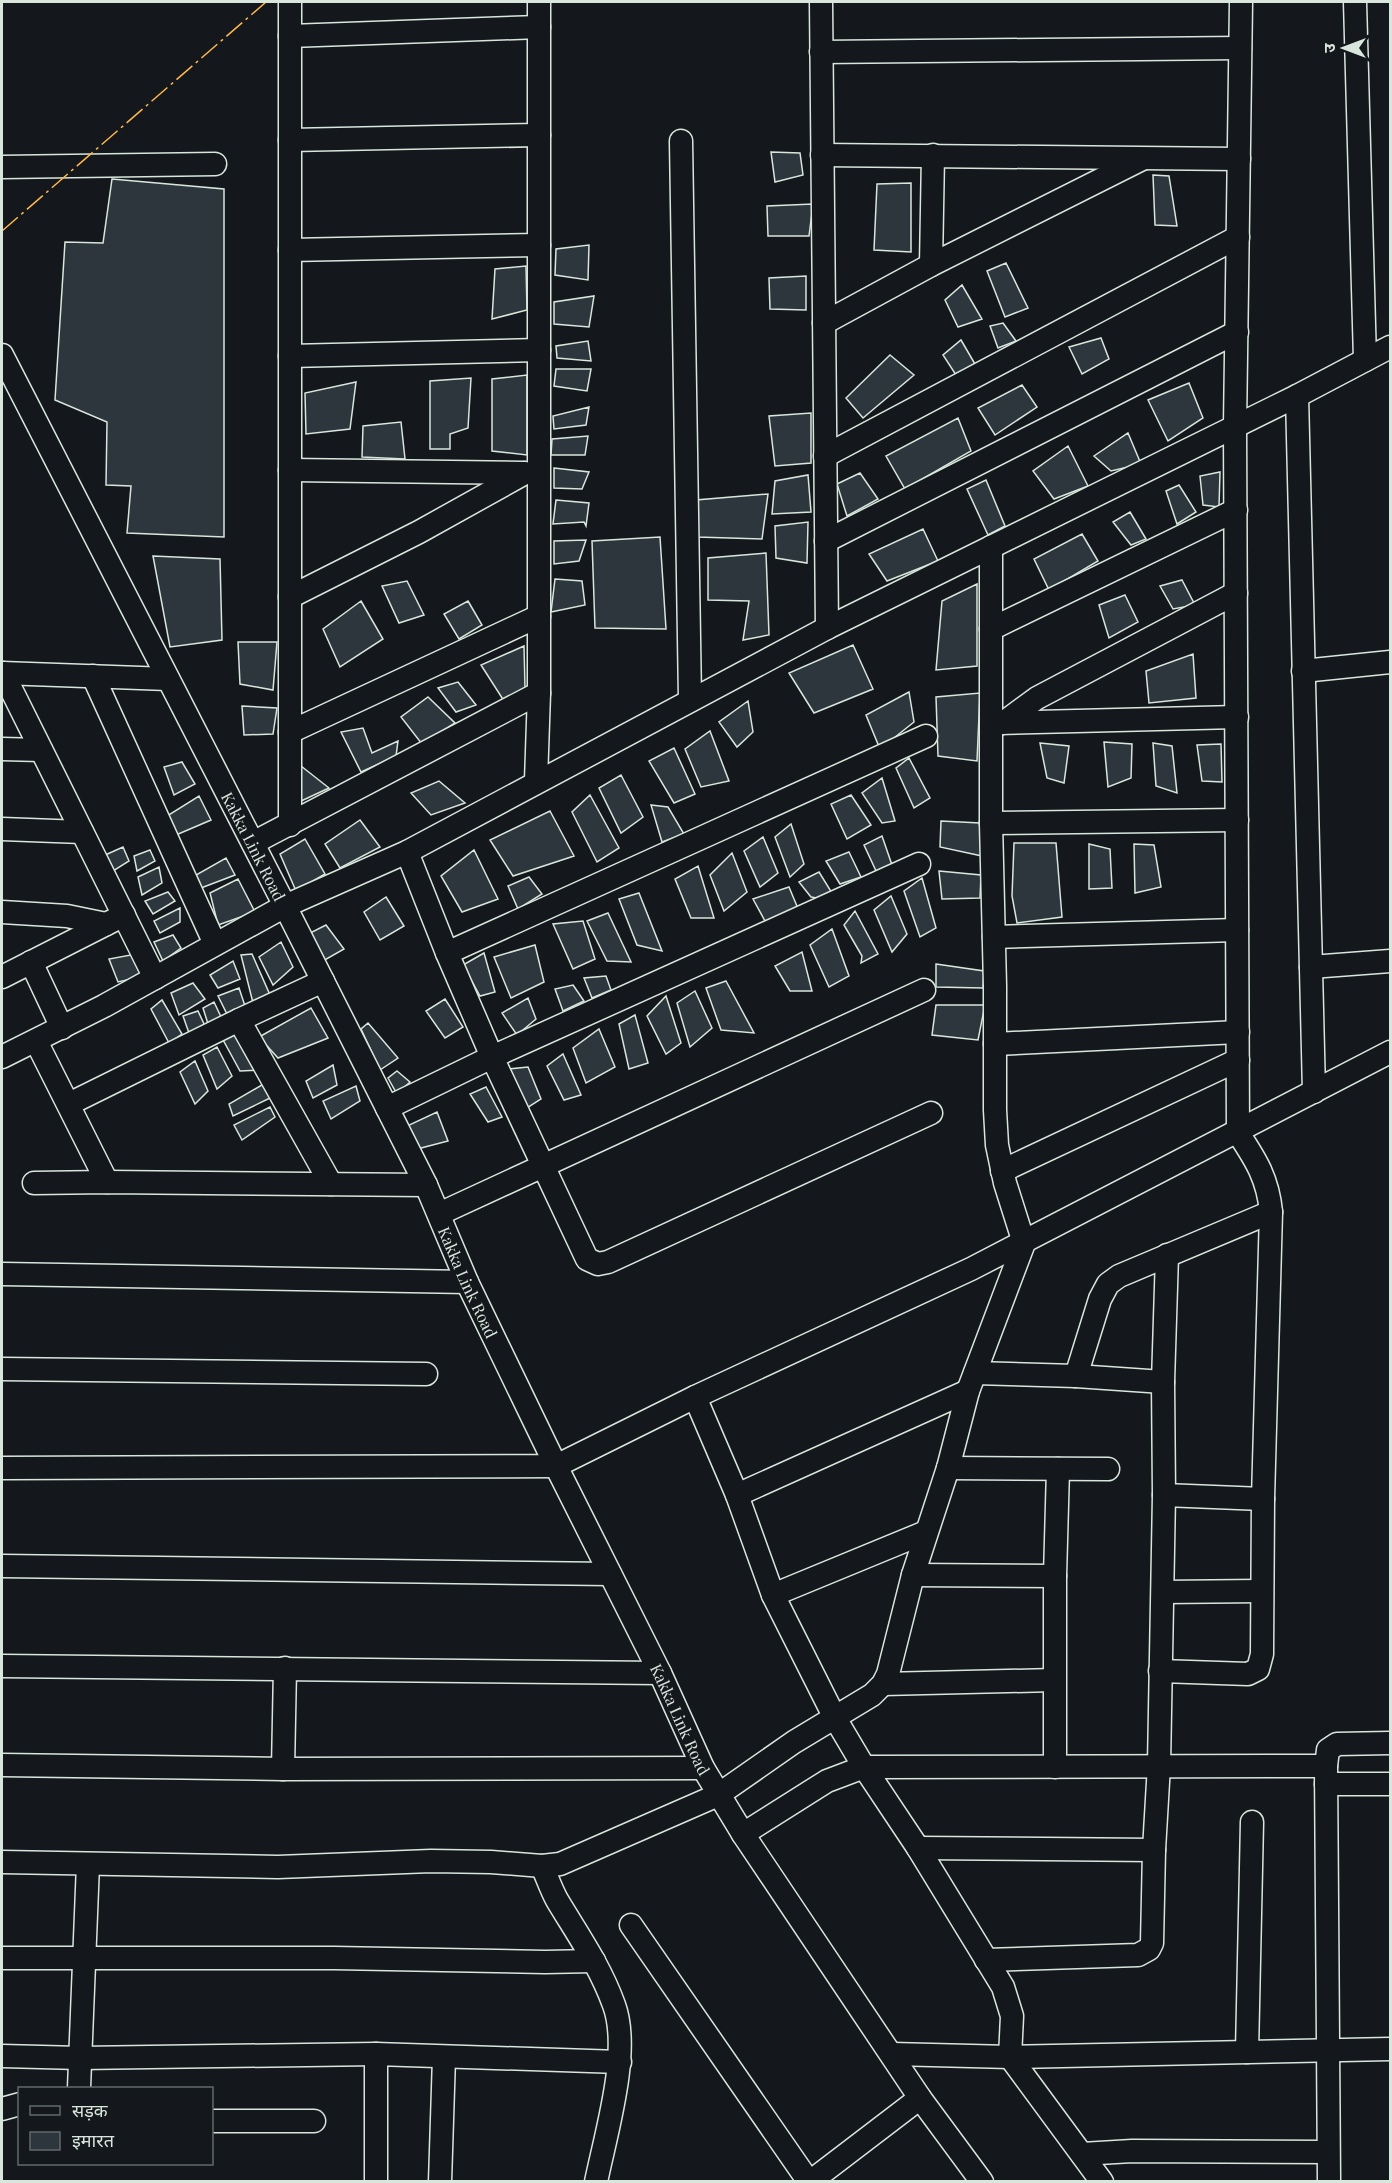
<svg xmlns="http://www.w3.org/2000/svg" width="1392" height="2183" viewBox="0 0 1392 2183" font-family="'Playfair Display','Noto Sans Devanagari',serif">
  <rect width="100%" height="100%" fill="#14181c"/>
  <path fill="#2c363c" stroke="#d8e6dc" stroke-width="1.5" d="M771 152 800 153 803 175 775 182Z
    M1153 175 1169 176 1177 226 1155 225Z
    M112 179 224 189V537L127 533 131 486 106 485 107 422 55 400 65 242 103 243Z
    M911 183V252L874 250 877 184Z
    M813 204 809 236H768L767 206Z
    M589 245 588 280 555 275 556 249Z
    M1006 263 1028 308 1005 317 987 271Z
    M526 266 527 310 492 319 495 269Z
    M806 276V310L770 309 769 278Z
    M962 285 982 319 958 327 945 300Z
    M594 296 589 327 554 324V302Z
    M1003 323 1016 341 998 348 990 326Z
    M1101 338 1109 359 1082 374 1069 347Z
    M961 340 975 364 956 375 943 355Z
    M588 341 591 361 557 358 556 346Z
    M890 355 914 375 863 418 846 398Z
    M556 369H591L587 391 554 386Z
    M527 375V455L492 451V379Z
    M471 378 468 428 450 434V449H430V381Z
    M356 382 350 429 306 434 305 393Z
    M1189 383 1203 418 1168 441 1148 400Z
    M1022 385 1037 407 995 435 978 408Z
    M589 407 586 425 554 429 553 416Z
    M811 413V463L775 466 769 416Z
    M958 418 971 451 905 489 886 456Z
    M401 422 405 459 362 457 363 426Z
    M1128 433 1141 464 1111 471 1094 456Z
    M588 436 585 455H551L552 439Z
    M1068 446 1088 486 1054 499 1033 471Z
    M554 468 589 472 582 489 554 488Z
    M1220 472 1219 507 1203 505 1200 476Z
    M860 473 878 499 847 516 837 484Z
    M808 475 811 512 772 514 775 481Z
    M986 480 1005 526 988 535 967 489Z
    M1179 485 1196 512 1177 524 1166 491Z
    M768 494 762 539 697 537 696 500Z
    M556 500 589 503 586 526 584 522 553 524Z
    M1130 512 1146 539 1131 545 1113 522Z
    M808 522 807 563 776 558 775 526Z
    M923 529 938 561 887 581 869 554Z
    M1082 534 1098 561 1049 590 1034 559Z
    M660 537 666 629 595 628 592 541Z
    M586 540 579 561 554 564V541Z
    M766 553 769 635 743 640 749 601 708 600V558Z
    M153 556 220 559 222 640 170 647Z
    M555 579 582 581 585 605 551 612Z
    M1182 580 1195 605 1173 609 1160 586Z
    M407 581 424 615 399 623 382 586Z
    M977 584V666L936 670 942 601Z
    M1125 595 1138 622 1109 638 1099 605Z
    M361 601 383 639 340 667 323 629Z
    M468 601 482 625 459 639 444 614Z
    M238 642H277L273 690 240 684Z
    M853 645 873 689 814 713 789 673Z
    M524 646 525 688 504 701 481 665Z
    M1193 654 1196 698 1149 703 1146 671Z
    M458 682 476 705 456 712 438 688Z
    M909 692 914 722 880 749 866 715Z
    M980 693 977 761 938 756 936 697Z
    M428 697 455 723 422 744 401 717Z
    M748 701 753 732 737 747 719 722Z
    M242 706 277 708 273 734 244 735Z
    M363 728 372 753 398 741 396 756 361 772 341 732Z
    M710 731 729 781 701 787 685 749Z
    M1104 742 1132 744 1131 778 1108 787Z
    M1040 743 1069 746 1064 783 1047 778Z
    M1153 743 1172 746 1177 793 1156 786Z
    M1221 744 1222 782 1202 781 1197 745Z
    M674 748 695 794 674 803 649 761Z
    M909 758 930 798 914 808 896 768Z
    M182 762 195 784 174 795 164 767Z
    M301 766 329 788 299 802Z
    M621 775 643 817 621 833 599 788Z
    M882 778 895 821 882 823 862 793Z
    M439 781 465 803 431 815 411 793Z
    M590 795 619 848 597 862 572 812Z
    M851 795 871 825 847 839 831 804Z
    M199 796 211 820 176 835 167 816Z
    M651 805 668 807 684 834 662 842Z
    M550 811 574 856 513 876 490 840Z
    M360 820 380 847 340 868 325 844Z
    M941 821 980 823 982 856 940 847Z
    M791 824 804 864 790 877 775 837Z
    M882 836 892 865 877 873 864 845Z
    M763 837 778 873 760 887 744 851Z
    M305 839 325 874 296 891 280 854Z
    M1014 843H1056L1062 917 1017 923 1012 896Z
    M1089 844 1110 849 1112 888 1089 889Z
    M1134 844 1154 845 1161 887 1135 893Z
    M123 847 129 861 110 873 103 856Z
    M150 850 155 861 137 871 134 856Z
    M474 850 498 899 462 912 441 876Z
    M849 852 861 877 840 884 826 861Z
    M732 853 747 892 724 911 710 875Z
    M226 858 235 875 201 888 196 875Z
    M698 866 714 918H691L675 879Z
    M159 867 162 883 142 895 138 877Z
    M939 871 981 875 980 898 942 899Z
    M819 872 832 893 817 898 811 897 799 882Z
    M529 877 542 894 518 909 508 886Z
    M922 878 936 928 920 937 904 891Z
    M238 879 255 912 218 925 210 893Z
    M789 887 799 911 765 921 753 899Z
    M168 892 175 901 153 914 145 901Z
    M639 893 662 951 637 945 619 899Z
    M891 896 907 934 892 952 874 910Z
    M386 897 404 926 380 940 364 912Z
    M180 908V922L160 933 154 921Z
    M855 911 878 954 861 963 862 956 844 925Z
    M608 913 631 962 607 961 587 921Z
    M583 921 595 959 573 969 553 924Z
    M326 925 344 949 323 961 310 933Z
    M832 929 849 976 829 987 810 945Z
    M173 935 181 948 163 961 154 942Z
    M281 942 293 967 273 985 259 957Z
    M535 945 544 982 511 998 494 957Z
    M802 952 812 991H790L775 966Z
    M484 953 495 992 480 996 463 965Z
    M136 954 145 976 118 982 109 959Z
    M252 954 270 995 253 1003 241 955Z
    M233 961 240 979 218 988 210 975Z
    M936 964 984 971 983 988 936 987Z
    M606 976 611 990 592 998 584 978Z
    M726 981 754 1033 721 1030 706 988Z
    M193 983 205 999 179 1015 171 993Z
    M573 985 584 1001 563 1011 555 989Z
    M239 988 246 1009 227 1014 218 996Z
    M695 991 712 1028 690 1047 677 1003Z
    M666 996 681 1043 666 1054 647 1016Z
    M528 998 536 1019 517 1035 502 1013Z
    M445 999 463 1027 445 1038 426 1011Z
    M162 1000 182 1034 169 1043 151 1009Z
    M214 1002 222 1019 209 1027 203 1008Z
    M936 1005H985L978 1040 932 1035Z
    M311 1008 328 1038 278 1058 259 1037Z
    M198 1011 205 1026 189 1033 183 1016Z
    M635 1015 648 1063 629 1069 619 1024Z
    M368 1023 398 1058 380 1070 361 1029Z
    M599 1029 615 1067 586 1083 573 1048Z
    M237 1033 259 1070 240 1071 222 1038Z
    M217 1047 232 1076 217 1089 203 1055Z
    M563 1054 581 1095 564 1100 547 1066Z
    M195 1061 208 1091 195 1104 180 1072Z
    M333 1065 337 1085 313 1098 306 1081Z
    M528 1067 541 1099 527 1108 509 1069Z
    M397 1071 410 1082 397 1094 388 1078Z
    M267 1082 270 1098 233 1116 229 1104Z
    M356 1086 360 1101 331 1119 323 1101Z
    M486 1087 502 1117 488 1122 470 1094Z
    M270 1107 275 1117 242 1140 234 1125Z
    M437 1112 448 1141 417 1149 407 1126Z"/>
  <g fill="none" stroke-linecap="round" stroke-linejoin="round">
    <defs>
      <g id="minor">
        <path d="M290 2V825"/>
        <path d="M821 2 827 628"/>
        <path d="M1355 2 1365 360"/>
        <path d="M290 36 539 27"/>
        <path d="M821 52 1240 48"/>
        <path d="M290 140 539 135"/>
        <path d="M681 141 690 700"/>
        <path d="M822 155 1239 159"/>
        <path d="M2 167 215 164"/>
        <path d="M290 250 539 245"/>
        <path d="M931 265 933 155"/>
        <path d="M824 323 931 265 1142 159"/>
        <path id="s1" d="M2 355 285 906 426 1185 467 1282 556 1466 660 1673 703 1768 743 1834 920 2098 982 2182"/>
        <path d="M290 356 539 350"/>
        <path d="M1297 396 1314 1092"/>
        <path d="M825 456 1238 237"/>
        <path d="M290 470 523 473"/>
        <path d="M826 541 1237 332"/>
        <path d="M290 597 419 532 525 473"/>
        <path d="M991 629 1236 510"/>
        <path d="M1303 671 1390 662"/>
        <path d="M2 673 168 679"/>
        <path d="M3 673 155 978"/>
        <path d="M93 676 215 944"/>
        <path d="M998 723 1237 717"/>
        <path d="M1003 723 1037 698 1236 593"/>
        <path d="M290 732 539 616"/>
        <path d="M2 749 41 750"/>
        <path d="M536 781 539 693V2"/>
        <path d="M991 823 1237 820"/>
        <path d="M2 829 82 832"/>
        <path d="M253 843 539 693"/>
        <path d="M407 852 447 953 492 1057 587 1259 598 1264 608 1262 931 1113"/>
        <path d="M2 912 67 916 106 924"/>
        <path d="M994 937 1237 930"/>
        <path d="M447 953 926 736"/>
        <path d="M31 962 62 1028"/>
        <path d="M1311 967 1390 961"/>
        <path d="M2 977 124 915"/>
        <path d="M239 1020 331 1184"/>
        <path d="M36 1041 107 1182"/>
        <path d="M995 1044 1238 1032"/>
        <path d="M2 1057 104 1006 285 906 407 852 827 628 1297 396 1390 347"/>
        <path d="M69 1104 239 1020 323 981"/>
        <path d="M387 1108 492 1057 919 864"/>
        <path d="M1002 1171 1238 1060"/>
        <path d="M34 1183 107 1182 426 1185"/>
        <path d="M439 1214 924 990"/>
        <path d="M1167 1255 1163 1382 1164 1495 1263 1499"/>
        <path d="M2 1274 467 1282"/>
        <path d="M2 1369 426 1374"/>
        <path d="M975 1373 1076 1376 1163 1382"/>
        <path d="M1076 1376 1100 1299 1108 1284 1119 1276 1271 1212"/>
        <path d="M695 1397 737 1495 773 1595 835 1718 864 1767 918 1848 1003 1987 1012 2016 1010 2057 1102 2182"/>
        <path d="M2 1468 556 1466 695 1397 971 1269 1390 1052"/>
        <path d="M948 1468 1108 1469"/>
        <path d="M737 1495 968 1391"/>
        <path d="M2 1566 610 1574"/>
        <path d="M913 1575 1055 1576"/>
        <path d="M1163 1592 1261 1591"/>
        <path d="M773 1595 926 1532"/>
        <path d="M2 1666 660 1673"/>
        <path d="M1160 1671 1248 1674 1258 1669 1262 1654 1263 1499 1271 1212C1268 1179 1256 1160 1238 1133L1235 426 1241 2"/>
        <path d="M883 1684 1054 1680"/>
        <path d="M2 1765 283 1769 703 1768"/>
        <path d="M1326 1766 1329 2182"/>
        <path d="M1055 1767V1576L1058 1469"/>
        <path d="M283 1769 285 1668"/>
        <path d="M1326 1784H1390"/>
        <path d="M743 1834 827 1781 864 1767 1326 1766 1328 1750 1337 1744 1390 1743"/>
        <path d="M918 1848 1154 1850"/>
        <path d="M2 1862 278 1867 431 1861 491 1862 542 1866 560 1864 718 1795 794 1742 872 1695 883 1684 888 1674 913 1575 948 1468 968 1391 1024 1243 1005 1183 997 1145 995 1110V986L991 823V547"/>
        <path d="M542 1866C547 1877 551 1889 557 1900 578 1935 600 1966 614 2005 631 2051 606 2133 596 2182"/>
        <path d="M631 1925 809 2182"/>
        <path d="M2 1958H334L545 1962 594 1961"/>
        <path d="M986 1960 1138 1955 1149 1949 1152 1943 1154 1850 1159 1765 1164 1495"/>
        <path d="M1247 2052 1252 1822"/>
        <path d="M892 2054 1010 2057 1390 2049"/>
        <path d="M2 2056 80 2058 376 2054"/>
        <path d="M79 2088 88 1864"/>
        <path d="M2 2109 20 2104"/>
        <path d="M212 2121H314"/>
        <path d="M1082 2154 1132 2151 1328 2152"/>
        <path d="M376 2182V2054L620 2062"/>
        <path d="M440 2182 444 2057"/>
        <path d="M810 2182 920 2098"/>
      </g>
    </defs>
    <use href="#minor" stroke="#d8e6dc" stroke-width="25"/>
    <use href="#minor" stroke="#14181c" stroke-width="22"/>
    <path stroke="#ffb74d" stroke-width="1.5" stroke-dasharray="21 4.5 3 4.5" stroke-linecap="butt" d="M2 231 266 2"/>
  </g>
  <g text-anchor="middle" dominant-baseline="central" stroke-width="4.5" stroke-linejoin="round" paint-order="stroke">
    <g font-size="16" fill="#d8e6dc" stroke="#14181c">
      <text stroke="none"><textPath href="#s1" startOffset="552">Kakka Link Road</textPath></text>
      <text stroke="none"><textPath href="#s1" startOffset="1038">Kakka Link Road</textPath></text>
      <text stroke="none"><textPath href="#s1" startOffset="1524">Kakka Link Road</textPath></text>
    </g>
  </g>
  <rect width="1392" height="2183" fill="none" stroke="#d8e6dc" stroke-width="6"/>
  <rect x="18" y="2087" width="195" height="78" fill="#14181c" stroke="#626a69" stroke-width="1.5"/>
  <rect x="30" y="2106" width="30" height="9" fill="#14181c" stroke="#626a69" stroke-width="1.5"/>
  <text x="72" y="2117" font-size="18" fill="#d8e6dc">सड़क</text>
  <rect x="30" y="2132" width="30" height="18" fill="#2c363c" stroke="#626a69" stroke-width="1.5"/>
  <text x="72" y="2147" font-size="18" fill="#d8e6dc">इमारत</text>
  <g transform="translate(1344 48) rotate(270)" stroke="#14181c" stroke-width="4.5" paint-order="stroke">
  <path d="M0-4.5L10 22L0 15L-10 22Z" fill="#d8e6dc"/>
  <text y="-9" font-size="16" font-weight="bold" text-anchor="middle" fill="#d8e6dc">उ</text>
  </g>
</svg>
